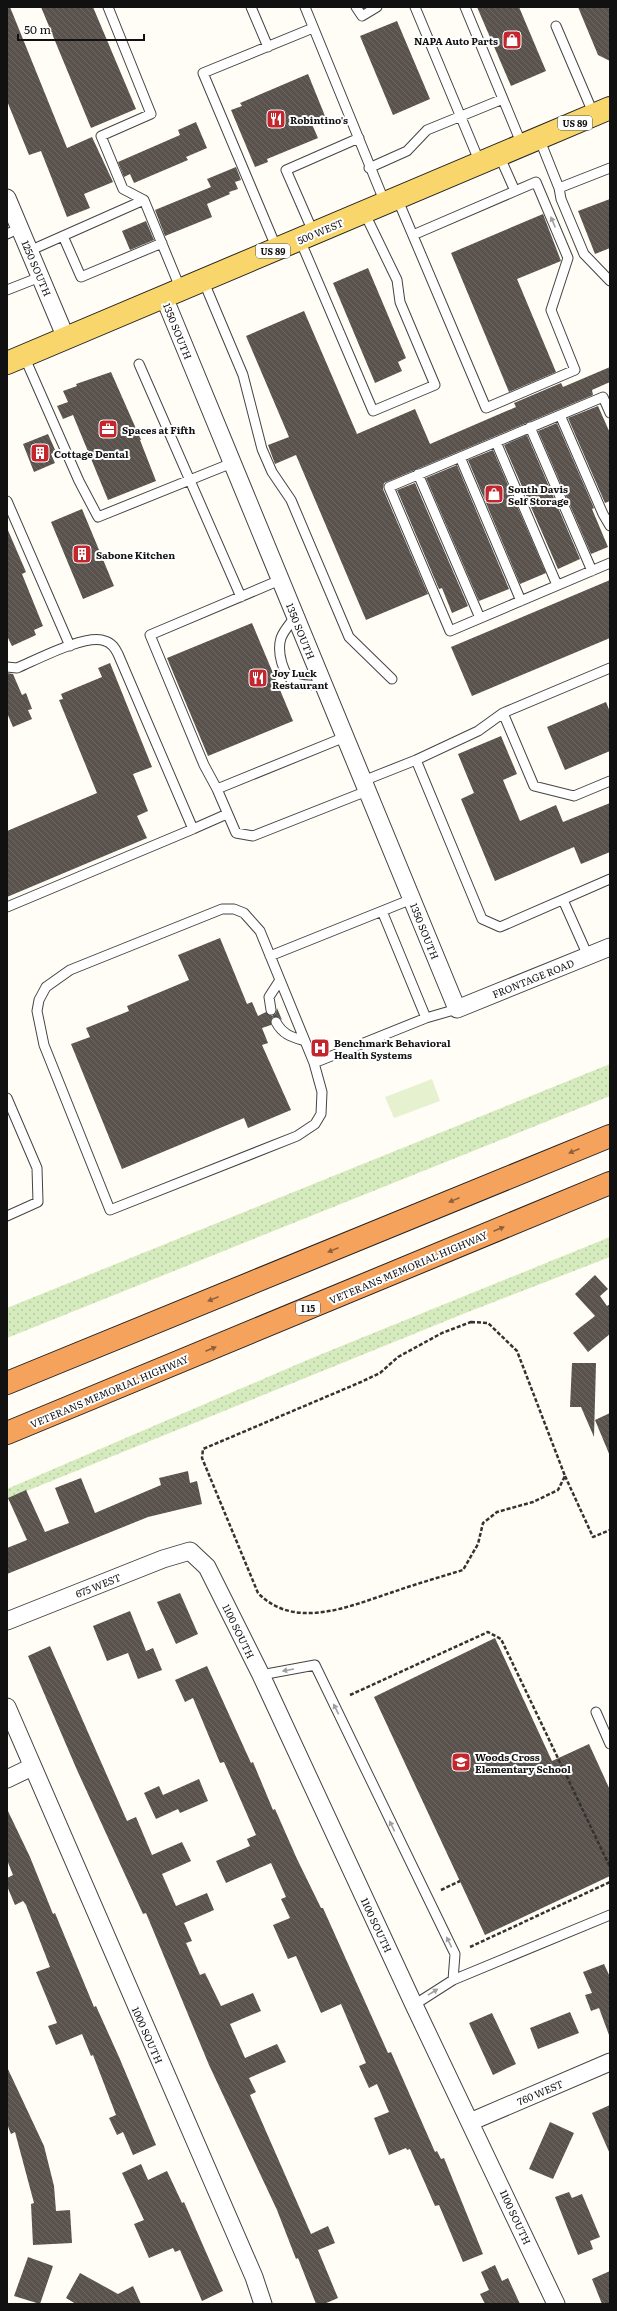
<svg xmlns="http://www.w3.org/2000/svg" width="617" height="2311" viewBox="0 0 617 2311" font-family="Literata,serif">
  <defs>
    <pattern id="grass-dots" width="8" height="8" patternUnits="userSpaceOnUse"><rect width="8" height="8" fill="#d5ebbd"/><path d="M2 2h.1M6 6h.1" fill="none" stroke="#b6c8a1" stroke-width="1.8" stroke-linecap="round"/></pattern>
    <pattern id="building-back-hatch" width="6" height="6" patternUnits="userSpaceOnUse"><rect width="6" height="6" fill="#5a524d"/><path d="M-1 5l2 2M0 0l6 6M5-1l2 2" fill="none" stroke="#6d6662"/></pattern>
  </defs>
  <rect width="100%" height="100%" fill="#fffdf5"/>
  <path fill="url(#grass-dots)" d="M610 1064V1096L7 1338V1308Z
    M610 1237V1257L468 1312 7 1499V1489L312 1358Z"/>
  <path fill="#e6f2cf" d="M432 1079 440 1101 394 1118 385 1097Z"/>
  <path fill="url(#building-back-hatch)" d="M7 7H10L67 148 92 137 113 182 84 194 90 208 67 217 41 151 29 155 7 101Z
    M41 7H93L136 109 91 128Z
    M477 7H519L546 71 511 86Z
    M578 7H610V61L598 55Z
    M397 21 430 99 393 115 360 36Z
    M308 74 325 116 311 122 318 138 267 159 268 162 255 167 231 110 242 106 240 103Z
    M196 122 207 148 186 157 188 160 134 183 130 174 124 177 118 162 180 135 178 130Z
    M236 167 241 180 235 182 238 189 229 192 230 194 207 204 212 217 165 236 155 210 211 187 207 179Z
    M610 199V248L595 254 578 211Z
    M543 214 561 261 517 279 556 372 509 392 451 253Z
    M146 221 154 240 130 250 122 231Z
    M368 268 406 358 398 362 402 371 375 383 333 283Z
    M304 311 357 434 415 409 430 444 516 407 514 403 561 383 563 387 610 367V382L592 390 593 395 384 483 383 489 428 594 366 620 296 455 275 464 268 445 289 437 246 336Z
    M111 372 141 440H140L156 481 108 500 73 415 63 419 57 406 68 402 63 391 77 386 76 384Z
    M598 406 610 433V501L605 503 568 418Z
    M557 423 594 508 592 509 608 547 591 554 538 431Z
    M48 434 56 452 51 454 55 463 34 472 23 444Z
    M527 435 580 559 558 569 504 445Z
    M493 450 546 573 520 584 468 460Z
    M457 465 509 589 479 601 426 478Z
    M415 483 468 606 452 613 442 588 439 589 397 490Z
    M82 509 114 586 83 599 51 522Z
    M7 528 26 572 22 574 43 626 34 630 36 635 12 646 7 636Z
    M610 580V638L472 696 451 647Z
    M252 623 293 721 208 756 167 658Z
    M110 663 152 767 133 774 148 811 137 816 147 838 7 897V831L97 793 59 700 63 699 61 694 102 677 98 668Z
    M7 673 13 674 22 695 26 693 32 709 28 710 32 719 13 727 7 713Z
    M606 702 610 712V751L565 770 547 727Z
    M501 736 517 774 503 780 520 821 556 805 563 822 610 803V852L581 864 574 847 495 881 461 799 474 793 458 754Z
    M220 938 247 1004 252 1002 258 1016 266 1012 272 1016 276 1013 277 1008 282 1020 278 1017H273L271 1020V1025L262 1028 268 1043 262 1045 291 1110 248 1128 244 1118 122 1169 71 1044 90 1037 86 1028 129 1011 127 1006 189 980 178 955Z
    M595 1275 608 1289 600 1296 607 1306 610 1304V1334L588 1352 573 1333 595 1316 575 1294Z
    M572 1363H596L594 1437 581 1407H570Z
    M610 1413V1456L595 1420Z
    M188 1471 190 1483 197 1481 202 1504 148 1517 7 1574V1548L27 1540 8 1498 26 1490 45 1532 69 1523 55 1488 81 1478 95 1513 161 1485 159 1478Z
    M180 1593 198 1634 176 1644 157 1602Z
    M130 1611 146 1651 153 1648 162 1670 138 1679 128 1653 107 1661 93 1626Z
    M495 1638 552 1761 589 1744 610 1790V1876L485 1935 374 1697Z
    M50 1646 127 1821 136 1817 152 1855 182 1842 191 1861 162 1874 176 1906 207 1893 214 1910 184 1923 192 1941 186 1943 200 1975 205 1973 221 2006 253 1993 261 2011 230 2024 245 2058 277 2044 286 2062 249 2078 256 2092 250 2095 311 2234 328 2226 335 2243 318 2250 338 2298 324 2304H316L298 2258 296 2259 277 2210 209 2065 146 1913 143 1914 77 1770 28 1656Z
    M207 1666 251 1763 253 1762 273 1810 275 1809 297 1859 321 1908H323L388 2053 391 2052 435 2152 437 2151 441 2159 444 2158 483 2254 463 2262 439 2205 435 2206 410 2149 407 2150 406 2148 389 2155 374 2118 389 2112 377 2084 369 2088 359 2066 366 2063 341 2004 321 2013 296 1956 288 1959 273 1925 290 1918 281 1899 286 1897 271 1863 226 1883 216 1861 250 1846 247 1839 256 1835 224 1762 220 1763 193 1698 185 1702 175 1680Z
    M199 1779 208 1801 180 1813 178 1809 156 1819 144 1793 159 1786 163 1795Z
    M7 1809 30 1857 53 1914 55 1913 94 2007 96 2006 119 2057 156 2145 133 2155 123 2132 117 2135 109 2118 116 2115 93 2055 91 2056 82 2034 56 2045 48 2026 57 2023 36 1972 50 1967 26 1905 23 1901 15 1905 7 1886V1878L13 1875 7 1860Z
    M604 1964 610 1977 609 2035 599 2008 591 2011 585 1995 592 1993 583 1972Z
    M570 2012 579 2033 538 2049 530 2028Z
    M492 2013 516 2064 493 2075 469 2023Z
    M7 2067 44 2146 54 2186 56 2211 70 2210 72 2243 33 2245 31 2204 34 2203 15 2132 11 2134 7 2124Z
    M610 2105V2154L592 2113Z
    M550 2122 574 2133 553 2179 529 2169Z
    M141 2164 148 2180 167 2171 182 2203 184 2202 223 2291 202 2301 180 2250 175 2252 173 2248 149 2258 134 2224 144 2220 122 2173Z
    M569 2192 572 2198 582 2194 600 2237 590 2241 593 2249 578 2255 555 2197Z
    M28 2257 53 2266 40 2304 14 2296Z
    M495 2265 502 2281 508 2278 520 2304H485L480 2294 489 2290 481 2272Z
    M610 2271V2304H602L592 2279Z
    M80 2273 118 2294 133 2286 141 2304H76L66 2298Z"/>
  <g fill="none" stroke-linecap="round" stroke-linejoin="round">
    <defs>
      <path id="service" d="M108 7 151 114 101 136 123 189 144 200 181 290
        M251 7 268 47
        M305 7 385 203
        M356 7 362 16 377 7
        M415 7 480 163
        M465 7 522 145
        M556 26 594 115
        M539 138 559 188 610 168
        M499 155 515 191
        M369 168 407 151 427 130 503 99
        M559 188 561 199 584 254 610 281
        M397 198 486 408 575 370 551 310 568 258 536 182 413 235
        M7 234 20 228
        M314 234 286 170 359 138
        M63 236 81 277 162 243
        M300 240 373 411 435 385 400 302 397 280 364 212
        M277 249 203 73 313 28
        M29 251 144 200
        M203 280 243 375 262 449 272 472 291 500 349 637 392 679
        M7 290 40 277
        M24 356 79 481 98 517 232 463
        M139 364 241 597
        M610 413 603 397 389 487 450 631 610 563
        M560 415 603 514 610 526
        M530 427 592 571
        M496 442 557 585
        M460 457 521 601
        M418 474 480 618
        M7 501 70 646
        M295 617C290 624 284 630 281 638 277 651 282 676 296 683 304 686 316 685 324 686
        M7 667 17 668C36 660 87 633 105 641 112 643 115 648 118 654L193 829 7 907
        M503 713 534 786 574 796 610 781
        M345 737 217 789 236 833 253 836 367 791
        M416 760 478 731 503 713 610 668
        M363 781 416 760 482 919 500 927 610 879
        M217 789 204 765 150 635 280 580
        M193 829 227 814
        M563 900 588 956
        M222 909H234L244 913 260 931 314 1063 322 1092 321 1114 315 1124 297 1136 110 1210 44 1045 37 1011 39 1000 46 987 70 970Z
        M382 911 426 1018
        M270 956 412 899
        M271 1010 269 997 280 980
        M276 1022C283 1035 292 1037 305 1041
        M314 1063 426 1018 457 1009
        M7 1098 37 1168 38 1202 7 1216
        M261 1675 315 1665 455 1954 453 1980
        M596 1712 610 1744
        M414 2005 453 1980 610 1915"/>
      <path id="minor" d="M7 198 66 338
        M164 297 457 1009 610 947
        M7 1621 163 1559 190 1551 207 1567 261 1675 414 2005 556 2304
        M7 1707 254 2277 263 2304
        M7 1779 32 1767
        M470 2122 610 2062"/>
      <path id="primary" d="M7 363 610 108"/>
      <path id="motorway" d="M7 1383 610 1136
        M7 1433 610 1183"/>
    </defs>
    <use href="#service" stroke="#444" stroke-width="11"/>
    <use href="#minor" stroke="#444" stroke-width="19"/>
    <use href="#primary" stroke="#222" stroke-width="24"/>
    <use href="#motorway" stroke="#222" stroke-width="24"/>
    <path stroke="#333" stroke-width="2.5" stroke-dasharray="4 2" stroke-linecap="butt" d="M471 1322 488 1323 517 1351 565 1476 558 1490 533 1502 497 1512 483 1523 478 1544 463 1570C440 1577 416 1584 393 1592 350 1606 295 1631 258 1593L202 1458 203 1449 361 1382 380 1373 398 1357 442 1333Z
      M565 1476 593 1537 610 1530
      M350 1695 488 1632 501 1639 610 1867
      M441 1890 460 1881
      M470 1947 610 1882"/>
    <use href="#service" stroke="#fff" stroke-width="9"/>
    <use href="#minor" stroke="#fff" stroke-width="17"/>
    <use href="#primary" stroke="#f9d66b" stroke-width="22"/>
    <use href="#motorway" stroke="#f5a25d" stroke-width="22"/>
  </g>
  <defs><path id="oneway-solid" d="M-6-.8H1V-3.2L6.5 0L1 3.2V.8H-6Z"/></defs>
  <g fill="#a0a0a0">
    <use href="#oneway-solid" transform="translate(553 222) rotate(-113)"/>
    <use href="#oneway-solid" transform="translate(288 1670) rotate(170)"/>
    <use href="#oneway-solid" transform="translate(336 1709) rotate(-116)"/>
    <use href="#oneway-solid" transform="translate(392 1826) rotate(-116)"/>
    <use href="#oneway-solid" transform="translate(449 1942) rotate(-116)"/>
    <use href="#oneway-solid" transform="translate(433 1992) rotate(-32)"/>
  </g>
  <g fill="#8e613b">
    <use href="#oneway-solid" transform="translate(574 1151) rotate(158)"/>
    <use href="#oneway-solid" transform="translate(454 1200) rotate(158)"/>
    <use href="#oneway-solid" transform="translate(499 1229) rotate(-23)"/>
    <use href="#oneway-solid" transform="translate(333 1250) rotate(158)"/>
    <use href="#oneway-solid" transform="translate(213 1299) rotate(158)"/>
    <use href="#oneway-solid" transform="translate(211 1349) rotate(-23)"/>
  </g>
  <defs>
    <symbol id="shop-square" viewBox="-11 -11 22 22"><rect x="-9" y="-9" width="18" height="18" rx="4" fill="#c4262e" stroke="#fff"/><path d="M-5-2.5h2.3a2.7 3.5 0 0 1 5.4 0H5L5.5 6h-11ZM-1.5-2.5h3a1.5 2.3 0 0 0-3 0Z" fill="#fff"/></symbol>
    <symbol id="restaurant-square" viewBox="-11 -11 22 22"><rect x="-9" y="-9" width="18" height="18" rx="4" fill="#c4262e" stroke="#fff"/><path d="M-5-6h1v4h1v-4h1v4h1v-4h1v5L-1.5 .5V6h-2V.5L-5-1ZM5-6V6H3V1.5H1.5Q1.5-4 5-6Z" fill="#fff"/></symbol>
    <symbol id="office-square" viewBox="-11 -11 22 22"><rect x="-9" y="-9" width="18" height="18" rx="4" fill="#c4262e" stroke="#fff"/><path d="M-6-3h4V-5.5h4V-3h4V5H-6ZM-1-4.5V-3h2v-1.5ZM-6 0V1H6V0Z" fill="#fff"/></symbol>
    <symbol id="building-square" viewBox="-11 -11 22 22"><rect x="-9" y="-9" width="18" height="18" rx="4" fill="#c4262e" stroke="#fff"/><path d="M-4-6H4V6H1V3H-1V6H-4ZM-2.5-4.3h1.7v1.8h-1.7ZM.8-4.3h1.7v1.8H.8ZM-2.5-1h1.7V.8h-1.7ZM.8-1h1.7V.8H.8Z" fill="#fff"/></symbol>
    <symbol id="hospital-square" viewBox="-11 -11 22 22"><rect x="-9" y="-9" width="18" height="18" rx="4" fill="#c4262e" stroke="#fff"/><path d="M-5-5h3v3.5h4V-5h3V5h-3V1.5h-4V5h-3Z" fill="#fff"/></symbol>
    <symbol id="school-square" viewBox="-11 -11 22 22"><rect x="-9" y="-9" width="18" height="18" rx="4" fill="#c4262e" stroke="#fff"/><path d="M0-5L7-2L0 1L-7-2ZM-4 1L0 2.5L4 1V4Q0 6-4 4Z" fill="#fff"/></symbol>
  </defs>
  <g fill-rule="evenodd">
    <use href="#shop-square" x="501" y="29" width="22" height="22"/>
    <use href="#restaurant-square" x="265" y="108" width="22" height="22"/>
    <use href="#office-square" x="97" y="418" width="22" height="22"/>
    <use href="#building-square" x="29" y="442" width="22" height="22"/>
    <use href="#shop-square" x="483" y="483" width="22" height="22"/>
    <use href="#building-square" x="71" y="543" width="22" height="22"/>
    <use href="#restaurant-square" x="247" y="667" width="22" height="22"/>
    <use href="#hospital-square" x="309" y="1037" width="22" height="22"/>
    <use href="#school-square" x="450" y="1751" width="22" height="22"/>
  </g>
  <g text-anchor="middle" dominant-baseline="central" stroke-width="4" stroke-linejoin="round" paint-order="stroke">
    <g fill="#fff" stroke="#585858" stroke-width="1">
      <rect x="558" y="116" width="34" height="14" rx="3"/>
      <rect x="256" y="244" width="34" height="14" rx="3"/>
      <rect x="296" y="1301" width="24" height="14" rx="3"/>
    </g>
    <g font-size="9" font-weight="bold" fill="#111">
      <text x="575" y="123">US 89</text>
      <text x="273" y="251">US 89</text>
      <text x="308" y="1308">I 15</text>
    </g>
    <g font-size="10" font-weight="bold" fill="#111" stroke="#fff" text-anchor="start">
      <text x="498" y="40" text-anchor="end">NAPA Auto Parts</text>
      <text x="290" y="119">Robintino's</text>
      <text x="122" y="429">Spaces at Fifth</text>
      <text x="54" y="453">Cottage Dental</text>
      <text x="508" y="488">South Davis<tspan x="508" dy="12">Self Storage</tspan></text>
      <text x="96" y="554">Sabone Kitchen</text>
      <text x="272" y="672">Joy Luck<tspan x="272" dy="12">Restaurant</tspan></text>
      <text x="334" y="1042">Benchmark Behavioral<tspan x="334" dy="12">Health Systems</tspan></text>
      <text x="475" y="1756">Woods Cross<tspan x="475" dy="12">Elementary School</tspan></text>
    </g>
    <g font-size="10" fill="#111" stroke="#fff">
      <text transform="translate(320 231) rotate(-23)">500 WEST</text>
      <text transform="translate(37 268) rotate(67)">1250 SOUTH</text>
      <text transform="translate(178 331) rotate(68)">1350 SOUTH</text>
      <text transform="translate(301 631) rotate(68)">1350 SOUTH</text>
      <text transform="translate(425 931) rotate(68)">1350 SOUTH</text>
      <text transform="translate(533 978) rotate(-22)">FRONTAGE ROAD</text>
      <text transform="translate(408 1267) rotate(-23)">VETERANS MEMORIAL HIGHWAY</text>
      <text transform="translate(109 1391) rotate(-23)">VETERANS MEMORIAL HIGHWAY</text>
      <text transform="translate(98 1585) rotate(-22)">675 WEST</text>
      <text transform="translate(239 1631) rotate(64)">1100 SOUTH</text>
      <text transform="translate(377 1925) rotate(65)">1100 SOUTH</text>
      <text transform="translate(148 2035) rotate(66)">1000 SOUTH</text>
      <text transform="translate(540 2092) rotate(-23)">760 WEST</text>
      <text transform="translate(516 2217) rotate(65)">1100 SOUTH</text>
    </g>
  </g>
  <rect width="617" height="2311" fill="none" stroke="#111111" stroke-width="16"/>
  <path d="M18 34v6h126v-6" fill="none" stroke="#111111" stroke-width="2"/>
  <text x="24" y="34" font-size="12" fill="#111111" stroke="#ffffff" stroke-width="3" paint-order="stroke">50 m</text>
</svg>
